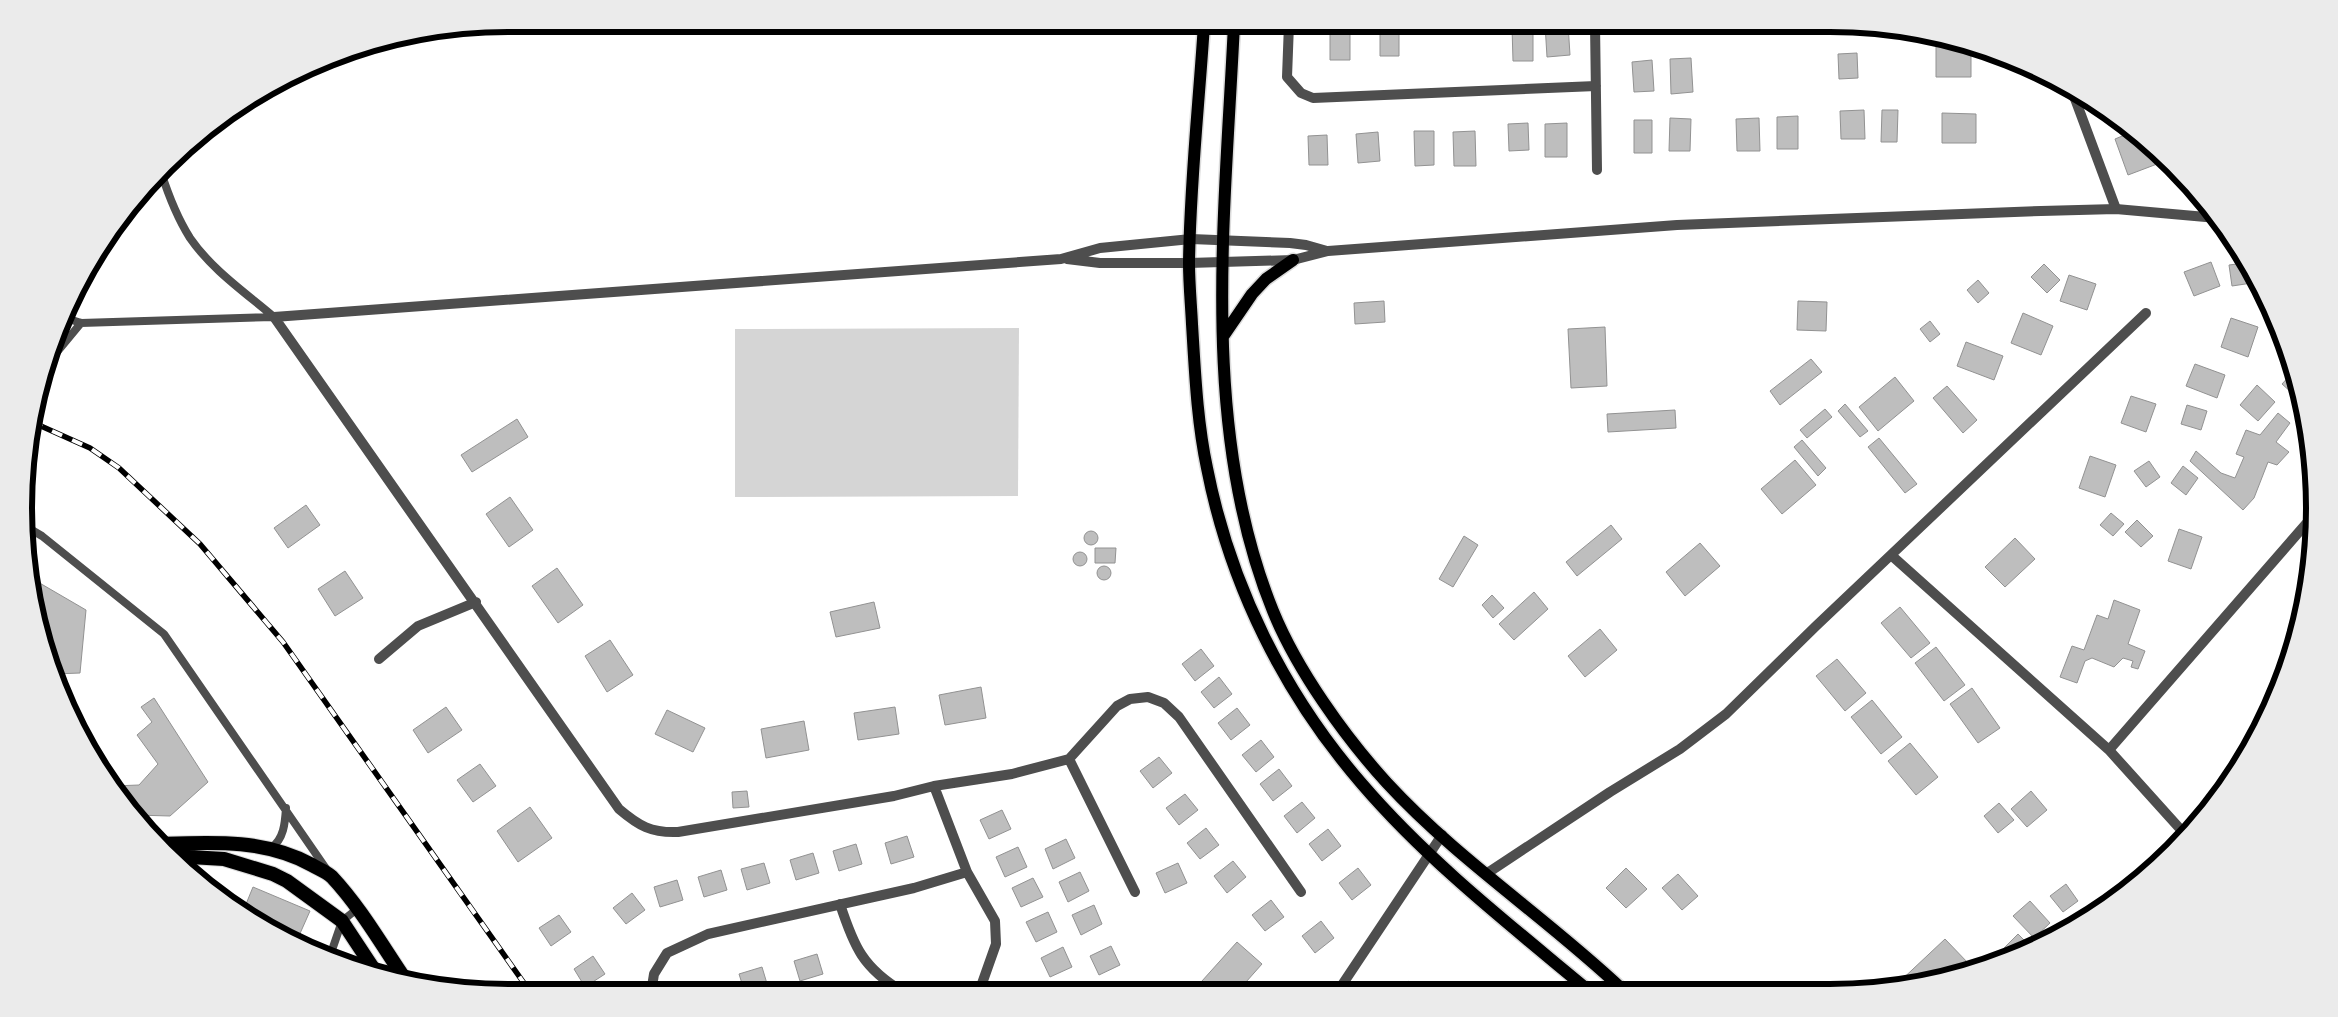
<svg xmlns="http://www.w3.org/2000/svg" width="2338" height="1017" viewBox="0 0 2338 1017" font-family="Poppins,sans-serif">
  <rect width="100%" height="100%" fill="#fff"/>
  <path fill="#d5d5d5" d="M1019 328 1018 496 735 497V329Z"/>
  <path fill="#bebebe" stroke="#929292" d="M1545 24H1568L1570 55 1547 57Z
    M1533 26V61H1513L1512 27Z
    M1380 31H1399V56H1380Z
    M1330 33H1350V60H1330Z
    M1936 45 1971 47V77H1936Z
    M1857 53 1858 78 1839 79 1838 54Z
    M1691 58 1693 92 1671 94 1670 59Z
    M1652 60 1654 91 1634 92 1632 62Z
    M1864 110 1865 139H1841L1840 111Z
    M1882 110H1898L1897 142H1881Z
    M1942 113 1976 114V143H1942Z
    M1798 116V149H1777V117Z
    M1670 118 1691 119 1690 151H1669Z
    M1759 118 1760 151H1737L1736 119Z
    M1634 120H1652V153H1634Z
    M1528 123 1529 150 1509 151 1508 124Z
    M1567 123V157H1545V124Z
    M1414 131H1434V165L1415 166Z
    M1475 131 1476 166H1454L1453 132Z
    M1378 132 1380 161 1358 163 1356 134Z
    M2132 132 2149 144 2165 161 2128 175 2115 139Z
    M1327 135 1328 165H1309L1308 136Z
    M2211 262 2220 286 2194 296 2184 272Z
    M2245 263 2250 271 2252 283 2232 286 2229 265Z
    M2044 264 2060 280 2047 293 2031 277Z
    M2069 275 2096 284 2087 310 2060 301Z
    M1978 280 1989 293 1978 303 1967 290Z
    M1384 301 1385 322 1355 324 1354 303Z
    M1798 301 1827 302 1826 331 1797 330Z
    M2023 313 2053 326 2041 355 2011 343Z
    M2231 318 2258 327 2248 357 2221 347Z
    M1930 321 1940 334 1930 342 1920 329Z
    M1605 327 1607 386 1571 388 1568 329Z
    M1966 342 2003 356 1994 380 1957 366Z
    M1811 359 1822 372 1780 405 1770 391Z
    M2195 364 2225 375 2217 398 2186 386Z
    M2293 372 2298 383 2301 401 2282 384Z
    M1895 377 1914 401 1878 431 1859 407Z
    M2257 385 2275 402 2258 421 2240 405Z
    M1947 386 1977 420 1963 433 1933 398Z
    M2131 396 2156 404 2146 432 2121 423Z
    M1845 404 1868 431 1860 437 1838 411Z
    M2187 405 2207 411 2201 430 2181 424Z
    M1825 409 1832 417 1807 438 1800 430Z
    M1675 410 1676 428 1608 432 1607 414Z
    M2302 411 2305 428 2295 419Z
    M2278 413 2290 423 2276 442 2289 452 2277 465 2268 462 2254 498 2243 510 2190 461 2196 451 2221 473 2235 478 2244 457 2236 454 2246 430 2260 435Z
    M517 419 528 437 472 472 461 455Z
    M1879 438 1917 484 1905 493 1868 447Z
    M1802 440 1826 468 1818 476 1794 447Z
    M2090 456 2116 465 2105 497 2079 488Z
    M1795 460 1816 485 1782 514 1761 489Z
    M2149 461 2160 477 2146 487 2134 471Z
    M2183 466 2198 478 2186 495 2171 483Z
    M510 497 533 530 509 547 486 514Z
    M306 505 320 525 288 548 274 528Z
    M2111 513 2124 524 2113 536 2100 525Z
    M2137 520 2153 536 2141 547 2125 532Z
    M1611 525 1622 539 1577 576 1566 562Z
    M2179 529 2202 537 2191 569 2168 561Z
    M1084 538a7 7 0 1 1 14 0a7 7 0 1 1-14 0Z
    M1464 536 1478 545 1453 587 1439 579Z
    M2015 538 2035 559 2005 587 1985 567Z
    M1700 543 1720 566 1685 596 1666 572Z
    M1095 548H1116L1115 563H1095Z
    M1073 559a7 7 0 1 1 14 0a7 7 0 1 1-14 0Z
    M1097 573a7 7 0 1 1 14 0a7 7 0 1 1-14 0Z
    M557 568 583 605 558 623 532 586Z
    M345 571 363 598 335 616 318 589Z
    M31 578 86 610 80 673 54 674 33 603Z
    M1534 592 1548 609 1514 640 1499 624Z
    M1492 595 1504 608 1493 618 1482 605Z
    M2114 600 2140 610 2128 644 2145 651 2138 669 2131 667 2133 661 2123 658 2114 667 2092 658 2085 661 2077 683 2060 677 2072 646 2084 650 2097 615 2108 619Z
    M874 602 880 628 836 637 830 612Z
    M1900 607 1930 643 1911 658 1881 623Z
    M1600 629 1617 650 1585 677 1568 656Z
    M610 640 633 675 607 692 585 656Z
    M1936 647 1965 685 1944 701 1915 663Z
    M1201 649 1214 666 1195 681 1182 664Z
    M1837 659 1866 693 1845 711 1816 676Z
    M1219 677 1232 694 1214 708 1201 692Z
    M981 687 986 718 945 725 939 695Z
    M1972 688 2000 728 1978 743 1950 704Z
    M154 698 208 782 170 816 135 815 113 786 139 785 158 764 137 735 152 722 141 707Z
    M1872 700 1902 737 1881 754 1851 717Z
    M446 707 462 730 428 753 413 730Z
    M895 707 899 734 858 740 854 713Z
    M1237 708 1250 725 1231 740 1218 723Z
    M667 710 705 728 693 752 655 734Z
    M804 721 809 750 766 758 761 729Z
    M1261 740 1274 757 1256 772 1242 755Z
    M1910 743 1938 777 1916 795 1888 761Z
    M98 748 99 765 88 749Z
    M1159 757 1172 773 1153 788 1140 771Z
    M480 764 496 786 473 802 457 780Z
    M1279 769 1292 786 1273 801 1260 784Z
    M747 791 749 807 733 808 732 792Z
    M2031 791 2047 810 2027 827 2011 809Z
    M1185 794 1198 810 1179 825 1166 808Z
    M1302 802 1315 818 1297 833 1284 816Z
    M1999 803 2014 820 1998 833 1984 816Z
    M530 807 552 838 518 862 497 831Z
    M1002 810 1011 829 989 839 980 820Z
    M1206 828 1219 845 1200 859 1187 843Z
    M1328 829 1341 846 1322 861 1309 844Z
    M907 836 914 857 891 864 885 843Z
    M1066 839 1075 858 1053 869 1045 849Z
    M856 844 862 864 839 871 833 851Z
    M1018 847 1027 867 1005 877 996 857Z
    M813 853 819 873 796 880 790 860Z
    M1233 861 1246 877 1227 893 1214 876Z
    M764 863 770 883 747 890 741 869Z
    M1178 863 1187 883 1165 893 1156 873Z
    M1358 868 1371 885 1352 900 1339 883Z
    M1626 868 1647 889 1626 908 1606 888Z
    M721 870 727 890 704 897 698 877Z
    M1080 872 1089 891 1068 902 1059 882Z
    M1678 874 1698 896 1682 910 1662 888Z
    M1033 878 1043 897 1021 907 1012 888Z
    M677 880 683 900 660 907 654 887Z
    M2066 884 2078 901 2063 912 2050 896Z
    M253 887 310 911 298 938 244 909Z
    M632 893 645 910 626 924 613 908Z
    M1271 900 1284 917 1265 931 1252 915Z
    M2030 901 2050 923 2034 938 2013 916Z
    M1094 905 1102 924 1081 935 1072 915Z
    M1048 912 1057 932 1036 942 1026 922Z
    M559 915 571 932 551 946 539 928Z
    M1321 921 1334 938 1315 953 1302 936Z
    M2018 934 2031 947 2008 958 2001 951Z
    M1945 939 1969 964 1962 970 1898 988 1896 985Z
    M1237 942 1262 964 1238 991H1193Z
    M1111 946 1120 965 1099 975 1090 956Z
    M1063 947 1072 967 1050 977 1041 958Z
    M817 954 823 974 800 981 794 961Z
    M593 956 605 974 585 987 574 969Z
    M762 967 768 987 745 993 739 974Z
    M1408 981 1419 990 1400 991Z
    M719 986 723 993H710Z"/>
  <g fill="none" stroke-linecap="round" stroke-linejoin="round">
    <defs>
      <path id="primary" d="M1204 24C1199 103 1190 183 1189 263 1189 283 1191 304 1192 324 1195 372 1197 421 1207 468 1230 585 1284 694 1362 784 1428 861 1510 925 1588 990
        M1234 24C1225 216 1199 429 1273 611 1297 670 1345 737 1387 783 1458 860 1547 918 1623 990
        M1224 335 1252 294 1266 279 1293 260"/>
      <path id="trunk" d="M161 844C213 842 265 839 312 865 319 869 327 872 332 877 361 908 383 947 407 982
        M173 856 224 859 273 874 287 881 342 921 377 974"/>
    </defs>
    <use href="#primary" stroke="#dbdbdb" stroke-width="15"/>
    <use href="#trunk" stroke="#dbdbdb" stroke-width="16"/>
    <path stroke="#4e4e4e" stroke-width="8" d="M161 172C168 194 178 219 190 238 212 270 246 293 274 317
      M69 319 81 323 274 317
      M57 352 81 323
      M25 526 42 536 164 634 327 870
      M271 848C284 839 285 823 286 808
      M330 956 342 921 357 909"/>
    <path stroke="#4e4e4e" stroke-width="10" d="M1289 24 1287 77 1301 93 1313 98 1596 86
      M1595 24 1597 170
      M1595 25 1633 24
      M2071 88 2116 209
      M1067 259 1100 263H1189
      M274 317 619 809C639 826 651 833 678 832L894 796 934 786 1012 774 1069 759 1117 706 1130 699 1148 697 1164 703 1179 717 1301 892
      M274 317 1061 259 1100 248 1191 239
      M1891 555 2109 750 2182 831
      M379 659 418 626 476 602
      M2109 750 2312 517
      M1069 759 1135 892
      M934 786 967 872 995 921 996 944 979 992
      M1486 874 1610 792 1680 749 1726 714 1816 626 2146 313
      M840 904C854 947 863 968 903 992
      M1338 991 1442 835
      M651 993 654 974 667 953 708 934 914 888 967 872"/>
    <path stroke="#4e4e4e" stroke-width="10" d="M1191 239 1290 243 1306 245 1327 251
      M1189 263 1293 260 1328 251 1677 225 2041 211 2116 209 2217 218"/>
    <use href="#primary" stroke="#000" stroke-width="12"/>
    <use href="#trunk" stroke="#000" stroke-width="14"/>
    <defs>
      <path id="rail" d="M32 422 90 448 119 468 200 544 283 642 531 993"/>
    </defs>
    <use href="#rail" stroke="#000" stroke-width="5.5"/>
    <use href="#rail" stroke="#fff" stroke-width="4" stroke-dasharray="11" stroke-linecap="butt"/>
  </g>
  <path d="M0 0H2338V1017H0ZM508 32H1830A476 476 0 0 1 2306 508V508A476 476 0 0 1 1830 984H508A476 476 0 0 1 32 508V508A476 476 0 0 1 508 32Z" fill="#ebebeb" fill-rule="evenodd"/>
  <path fill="none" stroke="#000" stroke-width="6" d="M508 32H1830A476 476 0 0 1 2306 508V508A476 476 0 0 1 1830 984H508A476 476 0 0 1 32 508V508A476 476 0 0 1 508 32Z"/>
</svg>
